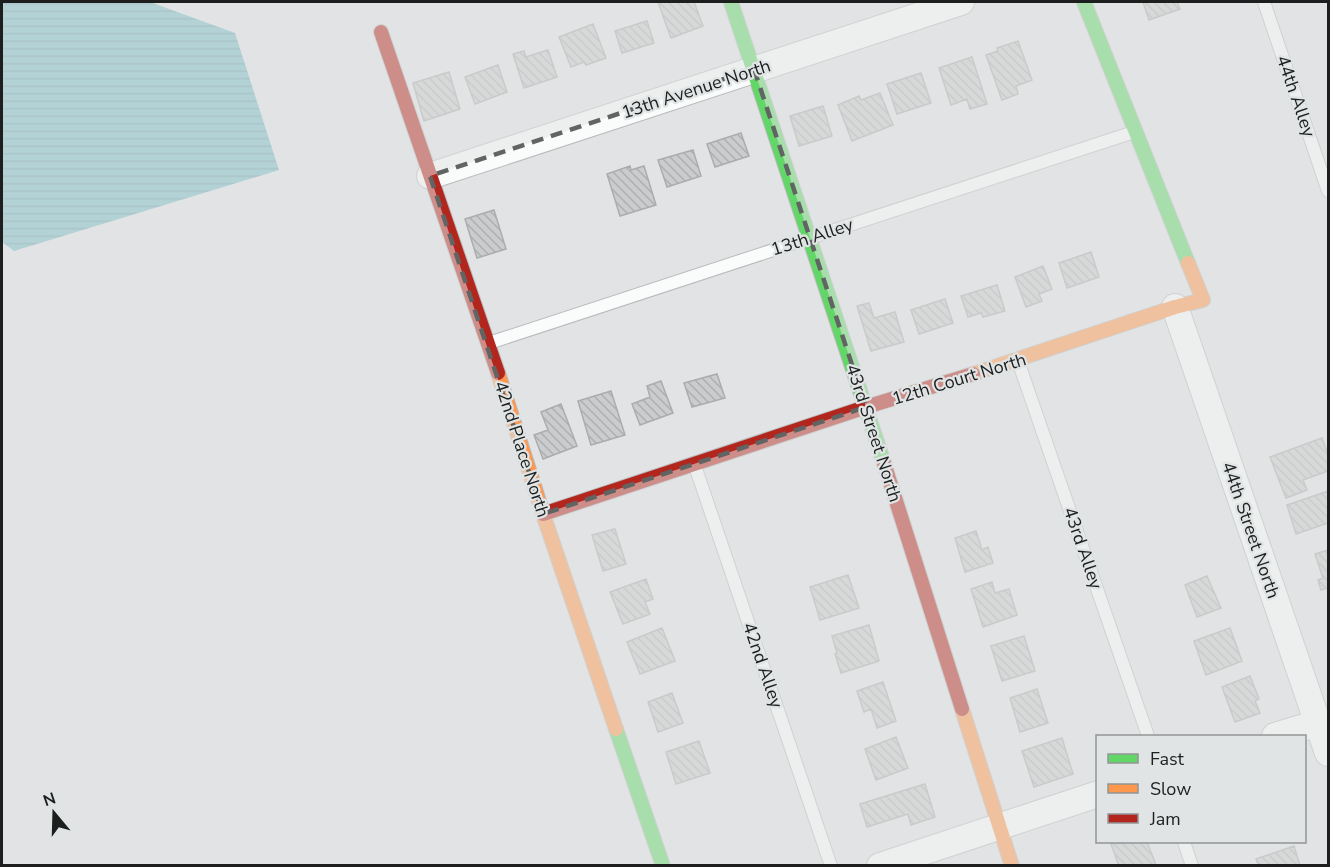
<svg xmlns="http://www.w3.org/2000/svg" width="1330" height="867" viewBox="0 0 1330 867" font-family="'Nunito Sans',sans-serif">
  <defs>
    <pattern id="water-rules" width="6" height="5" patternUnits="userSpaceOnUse" patternTransform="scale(1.5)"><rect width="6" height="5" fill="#7abcc5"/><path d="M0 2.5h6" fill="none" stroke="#69a1a9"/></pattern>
    <pattern id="building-back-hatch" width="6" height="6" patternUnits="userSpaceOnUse" patternTransform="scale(1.5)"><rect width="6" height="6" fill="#cbcccd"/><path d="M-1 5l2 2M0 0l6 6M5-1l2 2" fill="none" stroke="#aeafb0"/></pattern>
  </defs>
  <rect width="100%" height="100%" fill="#e1e3e4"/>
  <path fill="url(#water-rules)" d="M2 2H150L235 33 279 170 14 251 2 242Z"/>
  <path fill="url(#building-back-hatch)" stroke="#abadad" stroke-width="1.5" d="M658 2H694L703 26 671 38Z
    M1143 2H1177L1180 9 1149 20Z
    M647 21 654 43 622 53 615 31Z
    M593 24 606 58 586 65 584 62 571 67 559 37Z
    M1018 41 1032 80 1016 86 1018 94 1002 100 986 55 998 51 997 48Z
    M548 50 557 77 524 88 513 54 524 51 526 57Z
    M972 57 987 104 970 109 967 99 951 105 939 68Z
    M498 65 507 92 475 104 465 77Z
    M449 72 460 109 424 121 413 83Z
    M921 73 931 103 897 114 887 84Z
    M880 93 893 125 852 141 838 105 859 96 861 100Z
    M823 106 832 136 799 146 790 116Z
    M741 133 749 156 715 167 707 144Z
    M693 150 701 176 667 187 658 160Z
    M630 166 631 170 644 166 656 205 620 216 607 174Z
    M494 210 506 249 477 258 465 219Z
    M1091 252 1099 277 1067 288 1059 263Z
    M1043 266 1052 289 1039 294 1042 301 1026 307 1015 277Z
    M997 285 1005 311 983 317 981 313 968 317 961 296Z
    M945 299 953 323 919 334 911 310Z
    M869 303 874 318 895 312 904 342 871 351 857 306Z
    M717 374 725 398 692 407 684 383Z
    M661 381 673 413 640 425 632 404 650 397 647 386Z
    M611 391 625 435 591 445 578 401Z
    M561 404 577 446 543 459 534 435 548 430 541 412Z
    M1322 438 1328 454V471L1303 480 1307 490 1286 498 1270 457Z
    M1328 491V523L1296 534 1287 505Z
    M615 529 626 564 603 571 592 535Z
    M976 531 982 550 988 547 993 563 965 572 955 538Z
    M1328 550V588L1321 590 1318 580 1323 578 1315 554Z
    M848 575 859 608 820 620 810 587Z
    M1207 576 1221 608 1197 617 1185 585Z
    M646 579 653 599 645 602 650 614 623 624 610 592Z
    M992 582 995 593 1009 589 1017 615 983 627 971 589Z
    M869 625 879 661 841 673 835 654 837 653 832 636Z
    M662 628 675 661 640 674 627 642Z
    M1230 628 1242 661 1206 675 1194 641Z
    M1024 636 1035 671 1002 681 991 646Z
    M1250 676 1259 699 1255 701 1260 713 1235 722 1222 687Z
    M883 682 896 721 877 728 871 709 864 712 857 691Z
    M1037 689 1048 723 1020 732 1010 698Z
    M672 693 683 723 658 732 648 702Z
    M896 737 908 768 876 780 865 749Z
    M1062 738 1073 774 1034 787 1022 751Z
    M699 741 710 773 676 784 666 752Z
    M925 784 935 817 911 825 908 814 867 827 860 804Z
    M1119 842H1147L1156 865 1119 866 1111 844Z
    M1294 846 1300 866H1259L1256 859Z"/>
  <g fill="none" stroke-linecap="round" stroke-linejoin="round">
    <defs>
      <path id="lane" d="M1264 2 1328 191
        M489 343 1134 132
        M1018 361 1148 736
        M695 466 831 866
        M1184 842 1192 866"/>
      <path id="street" d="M430 176 961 2
        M1175 307 1328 753
        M1275 736 1318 723
        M880 866 1098 794"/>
      <path id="fast" d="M731 2 884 463
        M1084 2 1188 263
        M616 729 663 866"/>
      <path id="slow" d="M498 373 543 514 616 729
        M973 374 1175 307 1203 300 1188 263
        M962 709 1012 866"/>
      <path id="jam" d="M381 32 498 373
        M884 463 962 709
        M543 514 866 407 973 374"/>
    </defs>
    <use href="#lane" stroke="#b9bbbc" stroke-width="14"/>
    <use href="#street" stroke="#b9bbbc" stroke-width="28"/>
    <use href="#fast" stroke="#b9bbbc" stroke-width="16"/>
    <use href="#slow" stroke="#b9bbbc" stroke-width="16"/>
    <use href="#jam" stroke="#b9bbbc" stroke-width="16"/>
    <use href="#lane" stroke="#fafbfb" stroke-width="12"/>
    <use href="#street" stroke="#fafbfb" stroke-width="26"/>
    <use href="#fast" stroke="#63d668" stroke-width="14"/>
    <use href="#slow" stroke="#ff974d" stroke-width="14"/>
    <use href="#jam" stroke="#b3261e" stroke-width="14"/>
  </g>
  <path d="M0 0H1330V867H0ZM754 69 866 407 543 514 430 176Z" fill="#e1e3e4" fill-opacity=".55" fill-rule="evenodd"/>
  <path fill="none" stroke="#626464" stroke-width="4.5" stroke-dasharray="12 8" stroke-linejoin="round" d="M754 69 866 407 543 514 430 176Z"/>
  <g text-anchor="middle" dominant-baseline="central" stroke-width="4.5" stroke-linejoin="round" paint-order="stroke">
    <g font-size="18" fill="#1d1f1f" stroke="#e0e4e5">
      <text transform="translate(696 89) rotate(-18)">13th Avenue North</text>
      <text transform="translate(1296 96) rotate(71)">44th Alley</text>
      <text transform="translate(812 237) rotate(-18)">13th Alley</text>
      <text transform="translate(959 379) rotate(-17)">12th Court North</text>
      <text transform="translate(874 433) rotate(72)">43rd Street North</text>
      <text transform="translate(522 449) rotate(72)">42nd Place North</text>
      <text transform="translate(1251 530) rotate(71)">44th Street North</text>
      <text transform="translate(1083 548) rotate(71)">43rd Alley</text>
      <text transform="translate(763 665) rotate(71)">42nd Alley</text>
    </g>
  </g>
  <rect width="1330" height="867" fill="none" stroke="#1d1f1f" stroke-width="6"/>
  <rect x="1096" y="735" width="210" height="108" fill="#e0e4e5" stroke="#929596" stroke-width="1.5"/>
  <rect x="1108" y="754" width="30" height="9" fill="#63d668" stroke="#929596" stroke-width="1.5"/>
  <text x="1150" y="765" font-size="18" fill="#1d1f1f">Fast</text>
  <rect x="1108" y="784" width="30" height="9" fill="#ff974d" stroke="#929596" stroke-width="1.5"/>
  <text x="1150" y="795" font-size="18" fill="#1d1f1f">Slow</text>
  <rect x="1108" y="814" width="30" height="9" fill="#b3261e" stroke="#929596" stroke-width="1.5"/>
  <text x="1150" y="825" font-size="18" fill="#1d1f1f">Jam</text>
  <g transform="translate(54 813) rotate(341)" stroke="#e0e4e5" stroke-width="4.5" paint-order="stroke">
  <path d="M0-4.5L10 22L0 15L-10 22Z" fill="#1d1f1f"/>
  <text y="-9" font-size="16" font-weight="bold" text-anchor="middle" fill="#1d1f1f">N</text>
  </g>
</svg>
